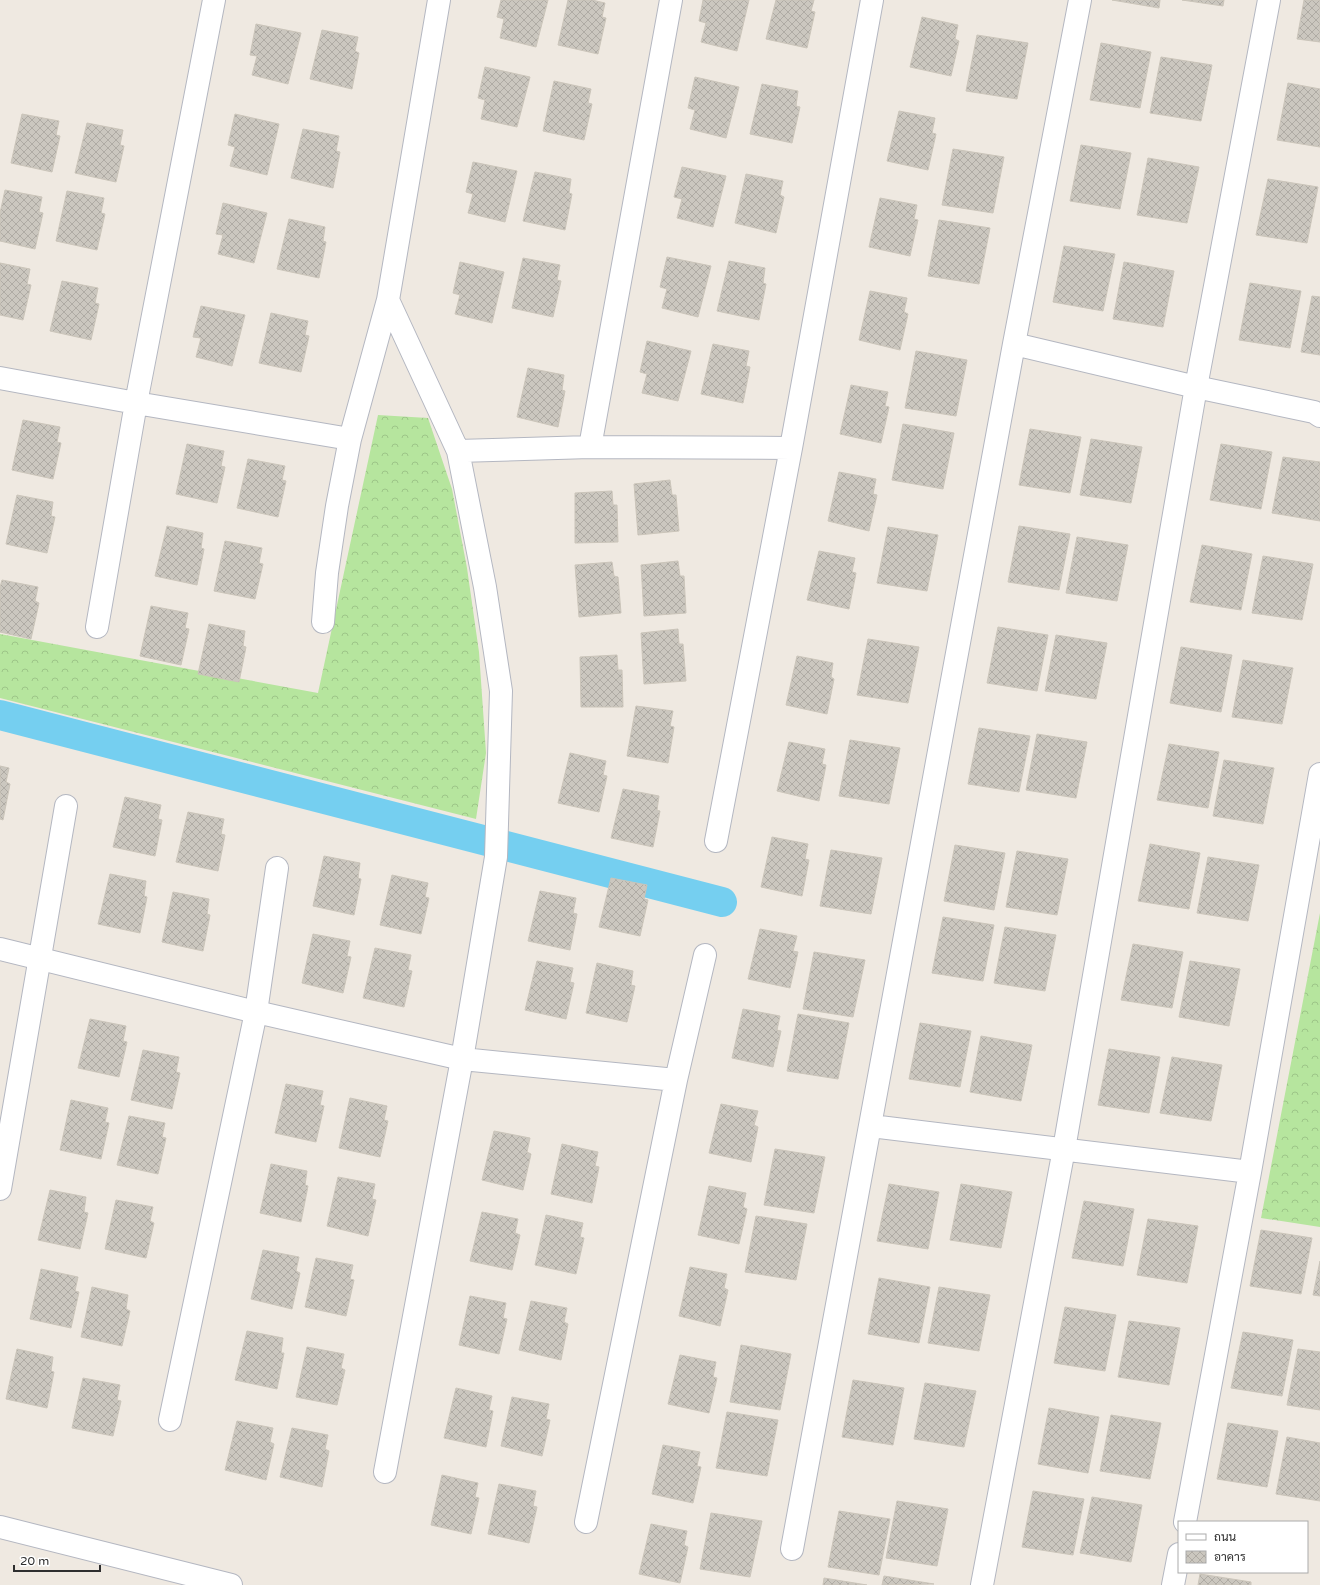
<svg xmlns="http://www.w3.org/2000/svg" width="1320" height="1585" viewBox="0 0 1320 1585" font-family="'Varela Round',Sarabun,sans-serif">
  <defs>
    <pattern id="forest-crowns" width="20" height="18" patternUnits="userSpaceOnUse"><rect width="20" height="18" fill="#b6e59e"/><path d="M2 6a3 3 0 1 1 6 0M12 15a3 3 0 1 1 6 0" fill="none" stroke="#9dc588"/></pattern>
    <pattern id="building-cross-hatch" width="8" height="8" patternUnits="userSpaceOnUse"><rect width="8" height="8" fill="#cbc7bf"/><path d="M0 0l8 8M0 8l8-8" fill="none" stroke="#afaba4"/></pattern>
  </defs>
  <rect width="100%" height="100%" fill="#efe9e1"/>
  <path fill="url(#forest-crowns)" d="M378 415 428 418 452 489 467 568 479 652 486 753 476 819 0 698V634L318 693Z
    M1320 913V1227L1261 1218Z"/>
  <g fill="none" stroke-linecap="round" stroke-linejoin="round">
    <path stroke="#75cff0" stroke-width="30" d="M0 715 722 902"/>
  </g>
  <path fill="url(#building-cross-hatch)" stroke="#cbc5ba" d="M501 0H548L536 47 500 38 504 19 497 17Z
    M568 0H592L605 3 602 17 606 18 598 54 558 45Z
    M703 0H749L737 51 701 42 706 23 699 21Z
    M776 0H814L811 11 815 12 807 48 766 39Z
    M1112 0H1160L1159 8Z
    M1182 0H1224L1223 6Z
    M1304 0H1320V42L1297 39Z
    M922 17 958 25 955 39 959 41 951 76 910 67Z
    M256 24 301 33 288 84 252 75 257 56 250 55Z
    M322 30 358 37 355 51 359 53 352 89 310 79Z
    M977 35 1028 43 1017 99 966 91Z
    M1101 43 1151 52 1140 108 1090 100Z
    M1161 57 1212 65 1201 121 1150 113Z
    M485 67 530 77 517 127 481 119 485 100 478 98Z
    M695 77 739 87 726 138 690 129 695 110 688 108Z
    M554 81 591 89 588 103 592 104 584 140 543 131Z
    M1288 83 1320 89V147L1277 140Z
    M762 84 798 91 796 106 800 107 792 143 750 134Z
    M899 111 935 118 932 133 936 134 928 170 887 161Z
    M22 114 59 121 56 135 60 136 52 172 11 163Z
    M235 114 279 124 267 175 230 166 235 147 228 145Z
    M87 123 123 130 120 145 124 146 116 182 75 173Z
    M303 129 339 136 336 151 340 152 333 188 291 178Z
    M1081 145 1131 153 1120 209 1070 201Z
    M953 149 1004 157 993 213 942 205Z
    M1148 158 1199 167 1187 223 1137 215Z
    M473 162 517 171 505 222 468 213 473 194 466 192Z
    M682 167 726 176 713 227 677 218 682 199 674 197Z
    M535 172 571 179 569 193 572 194 565 230 523 221Z
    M746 174 783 181 780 195 784 197 776 233 735 223Z
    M1268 179 1318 187 1307 243 1256 235Z
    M5 190 42 197 39 212 43 213 35 249 0 241V213Z
    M67 191 104 198 101 213 105 214 97 250 56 241Z
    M880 198 917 205 914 219 918 220 910 256 869 247Z
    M223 203 267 213 254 263 218 254 223 235 216 234Z
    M289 219 325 227 323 241 326 242 319 278 277 269Z
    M939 220 990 228 979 284 928 276Z
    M1064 246 1115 254 1103 311 1053 302Z
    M667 257 711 266 698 317 662 308 667 289 660 287Z
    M523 258 560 265 557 280 561 281 553 317 512 308Z
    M729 261 765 268 763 283 766 284 759 320 717 311Z
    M460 262 504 272 492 323 455 314 460 295 453 293Z
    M1124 262 1174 271 1163 327 1113 319Z
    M0 263 30 269 27 284 31 285 23 320 0 315Z
    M62 281 98 288 95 303 99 304 91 340 50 331Z
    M1250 283 1301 291 1290 348 1239 340Z
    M870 291 907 298 904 312 908 314 900 350 859 340Z
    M1312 296 1320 297V355L1301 352Z
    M201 306 245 315 232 366 196 357 201 338 193 337Z
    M271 313 308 321 305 335 309 336 301 372 259 363Z
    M647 341 691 351 678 401 642 393 647 374 640 372Z
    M713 344 749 351 746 366 750 367 743 403 701 394Z
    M916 351 967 360 956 416 905 408Z
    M528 368 564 375 562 390 565 391 558 427 517 417Z
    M851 385 888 392 885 406 889 407 881 443 840 434Z
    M23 420 60 427 57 442 61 443 53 479 12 470Z
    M903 424 954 433 943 489 892 480Z
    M1030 429 1081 437 1070 493 1019 485Z
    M1091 439 1142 447 1131 503 1080 495Z
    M187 444 224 451 221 466 225 467 217 503 176 494Z
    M1221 444 1272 452 1261 509 1210 500Z
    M1283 457 1320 462V521L1272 513Z
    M248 459 285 466 282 480 286 481 278 517 237 508Z
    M839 472 876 479 873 494 877 495 869 531 828 521Z
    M670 480 672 495H676L679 531 638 535 634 484Z
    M612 491 613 505H617L618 542 575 543V493Z
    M17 495 53 502 51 516 55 517 47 553 6 544Z
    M167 526 203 533 201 548 204 549 197 585 155 576Z
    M1019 526 1070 534 1059 590 1008 582Z
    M888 527 938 535 927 591 877 583Z
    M1077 537 1128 545 1117 601 1066 593Z
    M225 541 262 548 259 563 263 564 255 599 214 591Z
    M1202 545 1252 554 1241 610 1190 602Z
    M819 551 855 558 852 572 856 573 849 609 807 600Z
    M1263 556 1313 564 1302 620 1252 613Z
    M678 561 680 576H684L686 613 644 616 641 565Z
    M612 562 614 576 618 577 621 613 579 617 575 565Z
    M2 580 38 587 35 601 39 603 31 639 0 632V587Z
    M151 606 188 613 185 628 189 629 181 665 140 656Z
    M209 624 245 631 243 646 246 647 239 682 198 674Z
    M998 627 1048 635 1037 691 987 683Z
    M678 629 679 644H683L686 681 644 684 641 633Z
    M1056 635 1107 643 1096 699 1045 691Z
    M868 639 919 647 908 703 857 695Z
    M1181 647 1232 655 1221 712 1170 703Z
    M617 655 618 670H622L623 707H581L580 657Z
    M797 656 833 663 831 677 834 679 827 714 786 705Z
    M1243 660 1293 668 1282 724 1232 717Z
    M636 706 673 711 670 726 674 727 668 763 627 756Z
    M979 728 1030 736 1019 792 968 784Z
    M1037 734 1087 742 1076 798 1026 790Z
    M850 740 900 748 889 804 839 796Z
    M789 742 825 749 822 764 826 765 819 801 777 791Z
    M1169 744 1219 752 1208 808 1157 800Z
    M570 753 606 761 603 775 607 776 599 812 558 803Z
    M1224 760 1274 768 1263 824 1213 816Z
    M0 766 9 768 6 782 10 784 3 820 0 819Z
    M623 789 659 796 657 810 660 811 653 847 611 838Z
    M125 797 161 805 158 819 162 820 155 856 113 847Z
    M188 812 224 819 221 834 225 835 218 871 176 862Z
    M772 837 808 844 805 859 809 860 802 896 761 887Z
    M1150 844 1200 853 1189 909 1138 901Z
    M955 845 1005 853 994 910 944 901Z
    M831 850 882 858 871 914 820 906Z
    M1017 851 1068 859 1057 915 1006 907Z
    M324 856 360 863 358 878 361 879 354 915 313 906Z
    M1208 857 1259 865 1248 921 1197 913Z
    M110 874 146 881 144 896 147 897 140 933 98 924Z
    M392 875 428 883 425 897 429 898 421 934 380 925Z
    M611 878 647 885 644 899 648 900 640 936 599 927Z
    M540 891 576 898 573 913 577 914 570 950 528 941Z
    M173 892 209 899 207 914 210 915 203 951 162 942Z
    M943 917 994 925 983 981 932 973Z
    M1005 927 1056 935 1045 991 994 983Z
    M760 929 797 936 793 951 798 952 790 988 748 979Z
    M313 934 350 941 347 956 351 957 343 993 302 983Z
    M1133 944 1183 952 1172 1008 1121 1000Z
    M375 948 411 955 408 970 412 971 404 1007 363 998Z
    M814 952 865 960 853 1017 803 1009Z
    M537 961 573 968 570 982 574 983 566 1019 525 1010Z
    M1190 961 1240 969 1229 1026 1179 1017Z
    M597 963 633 971 631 985 635 986 627 1022 586 1013Z
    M743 1009 780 1016 777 1030 781 1031 773 1067 732 1058Z
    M798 1014 849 1023 838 1079 787 1071Z
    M90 1019 126 1026 123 1041 127 1042 119 1077 78 1068Z
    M920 1023 971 1031 960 1087 909 1079Z
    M981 1036 1032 1045 1021 1101 970 1092Z
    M1109 1049 1160 1057 1149 1113 1098 1105Z
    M143 1050 179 1057 176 1072 180 1073 172 1109 131 1100Z
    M1172 1057 1222 1065 1211 1121 1160 1113Z
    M286 1084 323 1091 320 1105 324 1106 316 1142 275 1133Z
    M350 1098 387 1106 384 1120 388 1121 380 1157 339 1148Z
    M71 1100 108 1108 105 1122 109 1123 101 1159 60 1150Z
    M721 1104 758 1111 754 1125 758 1127 751 1162 709 1153Z
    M129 1116 165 1123 162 1137 166 1138 158 1174 117 1165Z
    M494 1131 530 1138 527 1152 531 1154 523 1190 482 1180Z
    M562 1144 598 1152 595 1166 599 1167 592 1203 551 1194Z
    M775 1149 825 1157 814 1213 764 1205Z
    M271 1164 307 1171 305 1185 308 1186 301 1222 260 1213Z
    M338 1177 375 1184 372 1199 376 1200 368 1236 327 1226Z
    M889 1184 939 1192 928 1249 877 1241Z
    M961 1184 1012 1192 1001 1248 950 1240Z
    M709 1186 746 1193 743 1207 747 1209 739 1244 698 1235Z
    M50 1190 86 1197 84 1212 88 1213 80 1249 38 1240Z
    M116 1200 153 1207 150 1221 154 1223 146 1258 105 1249Z
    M1084 1201 1134 1209 1123 1266 1072 1258Z
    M482 1212 518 1219 515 1233 520 1235 512 1270 470 1261Z
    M546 1215 583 1223 580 1237 584 1238 576 1274 535 1265Z
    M756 1216 807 1224 796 1280 745 1272Z
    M1148 1219 1198 1226 1187 1283 1137 1275Z
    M1261 1230 1312 1238 1301 1294 1250 1286Z
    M263 1250 299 1257 296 1271 300 1273 292 1309 251 1299Z
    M316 1258 353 1265 350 1279 354 1280 346 1316 305 1307Z
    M1320 1261V1296L1313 1295Z
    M690 1267 727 1274 724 1288 728 1290 720 1326 679 1316Z
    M41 1269 78 1277 75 1291 79 1292 71 1328 30 1319Z
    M879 1278 930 1287 919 1343 868 1334Z
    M92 1287 128 1295 126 1309 130 1311 122 1346 81 1337Z
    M939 1287 990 1295 979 1351 928 1343Z
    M470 1296 506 1303 503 1318 507 1319 499 1354 459 1345Z
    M531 1301 567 1308 564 1322 568 1324 561 1360 519 1350Z
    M1065 1307 1116 1315 1105 1371 1054 1363Z
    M1129 1321 1180 1328 1169 1385 1118 1377Z
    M247 1331 283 1338 281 1353H284L277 1389 235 1380Z
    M1243 1332 1293 1340 1282 1396 1231 1388Z
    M741 1345 791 1354 780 1410 730 1402Z
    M307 1347 344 1354 341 1368 345 1370 337 1405 296 1397Z
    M17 1349 53 1357 51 1371 54 1372 47 1408 6 1399Z
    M1298 1349 1320 1352V1410L1287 1405Z
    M680 1355 716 1362 713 1377 717 1378 709 1413 668 1404Z
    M83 1378 120 1385 117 1400 121 1401 113 1436 72 1428Z
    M853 1380 904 1388 893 1445 842 1437Z
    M925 1383 976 1391 964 1447 914 1439Z
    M456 1388 492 1396 489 1410 493 1411 486 1447 444 1438Z
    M512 1397 549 1404 546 1419 550 1420 542 1456 501 1446Z
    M1049 1408 1099 1417 1088 1473 1038 1464Z
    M727 1412 778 1420 767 1476 716 1468Z
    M1111 1415 1161 1423 1150 1479 1100 1471Z
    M237 1421 273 1428 270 1442 274 1444 266 1480 225 1470Z
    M1228 1423 1278 1431 1267 1487 1217 1479Z
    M292 1428 328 1435 325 1449 329 1451 322 1487 280 1477Z
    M1287 1437 1320 1443V1501L1276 1494Z
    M663 1445 700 1452 697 1466 701 1467 693 1503 652 1494Z
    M442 1475 478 1483 475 1497 479 1498 471 1534 431 1525Z
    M499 1484 536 1491 533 1506 537 1507 529 1543 488 1534Z
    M1033 1491 1084 1499 1073 1555 1022 1547Z
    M1092 1497 1142 1505 1131 1562 1080 1553Z
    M897 1501 948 1509 937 1566 886 1558Z
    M839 1511 890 1519 879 1575 828 1567Z
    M711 1513 762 1521 750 1577 700 1569Z
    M651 1524 687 1531 684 1545 688 1547 680 1583 639 1574Z
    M1200 1574 1251 1582V1585H1198Z
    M884 1576 934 1584 882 1585Z
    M824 1578 867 1585H823Z"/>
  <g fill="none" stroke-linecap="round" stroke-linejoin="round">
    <defs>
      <path id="street" d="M388 300 458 451 590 447 671 0
        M1014 344 1196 387 1314 412 1320 416
        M0 378 136 403 350 439
        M590 447 791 448 872 0
        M458 451 485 587 501 691 496 857 462 1059 676 1080 586 1522
        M323 622 327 573 337 506 350 439 388 300 439 0
        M97 627 136 403 214 0
        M716 841 791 448
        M0 949 256 1012 462 1059 385 1472
        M676 1080 705 955
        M871 1126 1250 1172
        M0 1189 66 806
        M170 1420 256 1012 277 868
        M1185 1522 1250 1172 1320 774
        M0 1527 231 1585
        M792 1549 1014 344 1080 0
        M982 1585 1064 1149 1196 387 1269 0
        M1173 1585 1179 1554"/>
    </defs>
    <use href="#street" stroke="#b4b7c1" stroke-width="24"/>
    <use href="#street" stroke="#fff" stroke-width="22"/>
  </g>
  <rect x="1178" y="1521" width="130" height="52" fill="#ffffff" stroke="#ababab"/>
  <rect x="1186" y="1534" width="20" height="6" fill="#ffffff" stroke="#ababab"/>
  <text x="1214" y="1541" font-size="12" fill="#2e2e2e">ถนน</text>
  <rect x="1186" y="1551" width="20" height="12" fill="url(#building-cross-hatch)" stroke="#ababab"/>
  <text x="1214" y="1561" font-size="12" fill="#2e2e2e">อาคาร</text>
  <path d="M14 1565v6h86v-6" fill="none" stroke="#2e2e2e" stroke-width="2"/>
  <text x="20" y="1565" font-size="12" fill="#2e2e2e" stroke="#ffffff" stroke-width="3" paint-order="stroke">20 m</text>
</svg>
